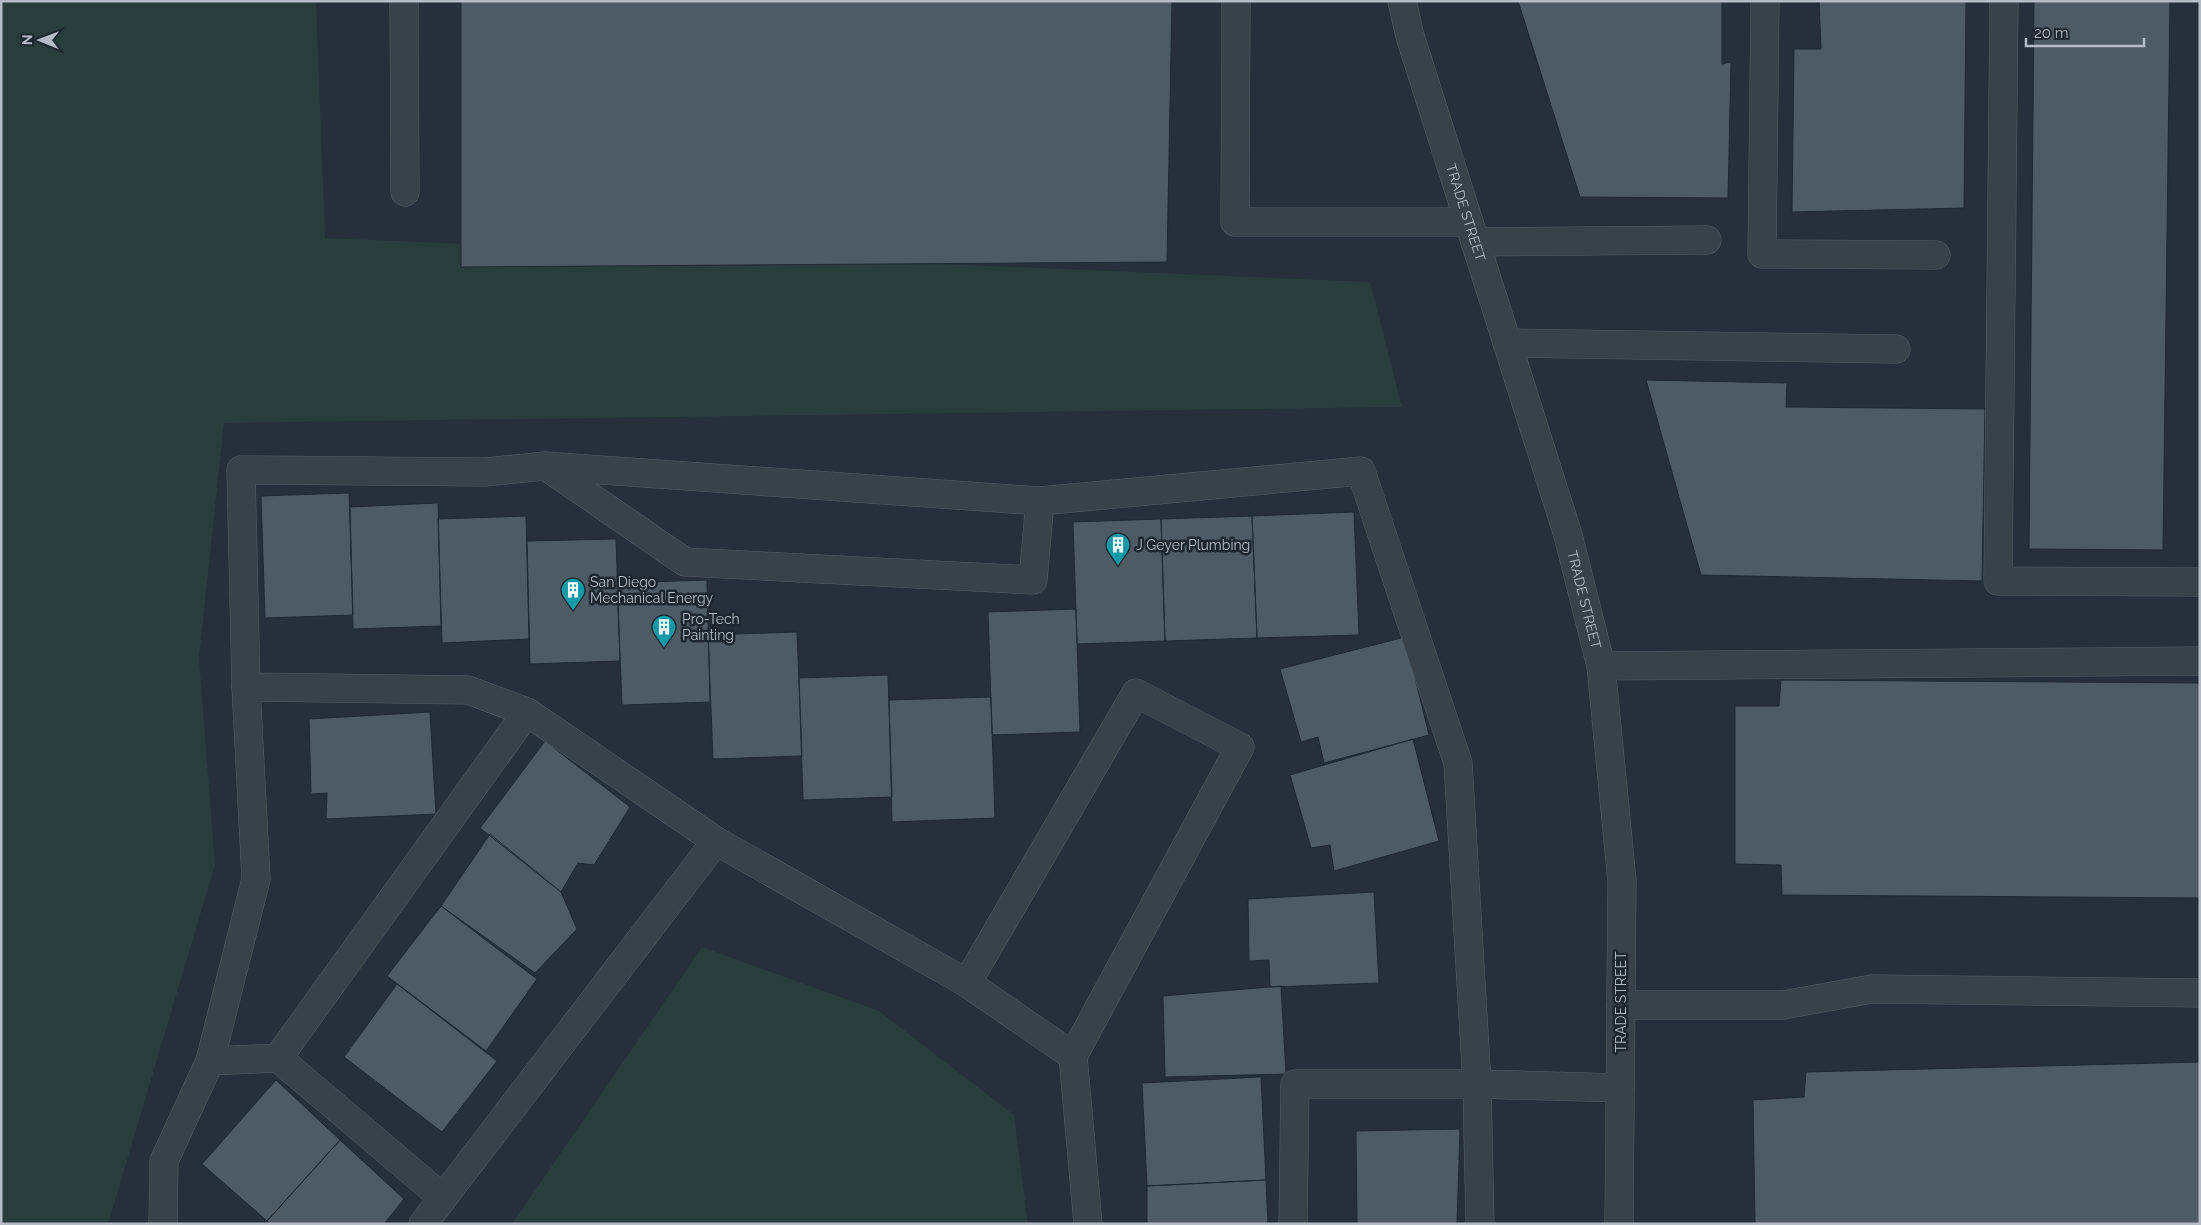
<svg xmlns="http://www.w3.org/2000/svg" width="2201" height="1225" viewBox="0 0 2201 1225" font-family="Raleway,sans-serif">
  <rect width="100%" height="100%" fill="#25303a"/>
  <path fill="#283d3c" d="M1 1H316L325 238 1370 282 1402 407 224 423 199 658 215 865 108 1224H1Z
    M702 947 879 1011 1014 1115 1028 1224H512Z"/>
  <path fill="#4e5b65" stroke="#1f2931" d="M461 1H1172L1167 262 461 267Z
    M1518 1H1722V64L1731 62 1728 198 1580 197Z
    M1819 1H1966L1964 208 1792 212 1794 49H1821Z
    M2034 1H2170L2163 550 2029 549Z
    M1646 380 1787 383 1786 407 1985 409 1982 581 1701 575Z
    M349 493 353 615 265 618 261 496Z
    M438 503 441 626 353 629 350 507Z
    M1354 512 1359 635 1257 638 1252 516Z
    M526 516 529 639 442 643 438 519Z
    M1252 516 1257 638 1165 641 1161 519Z
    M1161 519 1165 641 1077 644 1073 522Z
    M616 539 620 661 530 664 527 541Z
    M707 580 710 702 622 705 617 583Z
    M1076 609 1080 732 992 735 988 612Z
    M797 632 802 756 713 759 708 635Z
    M1405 637 1429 735 1324 763 1318 737 1301 742 1280 669Z
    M888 675 892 797 803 800 799 678Z
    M1781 680 2200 683V898L1782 895 1781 865 1735 864V706H1779Z
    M991 697 995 818 892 822 889 700Z
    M430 712 436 814 326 819 327 793 311 794 309 719Z
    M1413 739 1439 841 1334 871 1330 845 1311 848 1290 775Z
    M545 741 630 807 594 865 578 863 561 892 480 828Z
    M490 834 561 892 577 929 535 973 441 906Z
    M1374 892 1379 983 1270 987 1269 960 1249 961 1248 899Z
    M441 906 537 979 486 1051 387 976Z
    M397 984 497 1061 442 1132 344 1057Z
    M1281 986 1286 1074 1165 1077 1163 996Z
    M2200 1062V1224H1755L1753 1100 1804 1097 1806 1072Z
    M1261 1077 1266 1180 1147 1186 1142 1083Z
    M276 1080 340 1140 267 1221 202 1164Z
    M1460 1129 1457 1224H1357L1356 1131Z
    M340 1140 404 1199 384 1224H270L267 1221Z
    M1266 1180 1268 1224H1147V1186Z"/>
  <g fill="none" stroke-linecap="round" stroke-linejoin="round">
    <defs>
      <g id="minor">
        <path d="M404 1 405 192"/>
        <path d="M1236 1 1235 222H1469"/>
        <path id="s1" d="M1402 1 1410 36 1568 535 1601 666 1622 881 1619 1224"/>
        <path d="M1765 1 1762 254 1936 255"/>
        <path d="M2004 1 1998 581 2200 582"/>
        <path d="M1475 242 1707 240"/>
        <path d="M1507 343 1896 349"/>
        <path d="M547 467 685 562 1033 580 1040 501"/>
        <path d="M1601 666 2200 661"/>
        <path d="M967 983 1073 1056"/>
        <path d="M1621 1005H1783L1872 989 2200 993"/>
        <path d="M278 1058 443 1198"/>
        <path d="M210 1061 256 879 246 687"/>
        <path d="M163 1224 164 1161 210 1061 278 1058 527 712"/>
        <path d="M423 1224 716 841"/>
        <path d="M1088 1224 1073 1056 1240 747 1136 693 967 983 716 841 527 712 468 690 246 687 241 470 485 472 545 466 1040 501 1361 471 1458 763 1477 1084H1295L1293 1224"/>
        <path d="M1480 1224 1477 1084 1620 1088"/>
      </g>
    </defs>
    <use href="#minor" stroke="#566068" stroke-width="29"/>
    <use href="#minor" stroke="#38424a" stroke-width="28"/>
  </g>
  <defs>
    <symbol id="building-pin" viewBox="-11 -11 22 30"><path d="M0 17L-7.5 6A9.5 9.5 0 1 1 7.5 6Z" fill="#0f9aa8" stroke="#1d272f"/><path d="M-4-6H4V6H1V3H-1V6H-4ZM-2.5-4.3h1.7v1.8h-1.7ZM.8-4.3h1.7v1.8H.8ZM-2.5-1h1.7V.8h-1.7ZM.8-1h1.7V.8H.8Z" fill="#fff"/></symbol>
  </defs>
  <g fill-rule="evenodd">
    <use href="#building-pin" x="1104" y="531" width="28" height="38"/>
    <use href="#building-pin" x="559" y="576" width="28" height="38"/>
    <use href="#building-pin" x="650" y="613" width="28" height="38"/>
  </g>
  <g text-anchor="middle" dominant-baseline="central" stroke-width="5" stroke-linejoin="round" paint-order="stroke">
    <g font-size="14" fill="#b4bdc6" stroke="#1d272f">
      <text stroke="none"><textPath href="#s1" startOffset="221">TRADE STREET</textPath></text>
      <text stroke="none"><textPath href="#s1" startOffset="626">TRADE STREET</textPath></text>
      <text transform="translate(1621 1002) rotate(-90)">TRADE STREET</text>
    </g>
    <g font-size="14" fill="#b4bdc6" stroke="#1d272f" text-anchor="start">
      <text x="1136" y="545">J Geyer Plumbing</text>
      <text x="590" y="582">San Diego<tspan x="590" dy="16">Mechanical Energy</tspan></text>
      <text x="682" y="619">Pro-Tech<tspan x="682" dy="16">Painting</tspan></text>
    </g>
  </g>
  <rect width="2201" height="1225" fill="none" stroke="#b4bdc6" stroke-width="5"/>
  <g transform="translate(40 40) rotate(271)" stroke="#1d272f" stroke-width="4" paint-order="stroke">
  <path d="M0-4L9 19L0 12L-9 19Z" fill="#b4bdc6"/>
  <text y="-8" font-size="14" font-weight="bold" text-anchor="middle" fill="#b4bdc6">N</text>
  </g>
  <path d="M2026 38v8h118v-8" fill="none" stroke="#b4bdc6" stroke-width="2.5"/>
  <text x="2034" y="38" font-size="15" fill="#b4bdc6" stroke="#1d272f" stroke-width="4" paint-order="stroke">20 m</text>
</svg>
